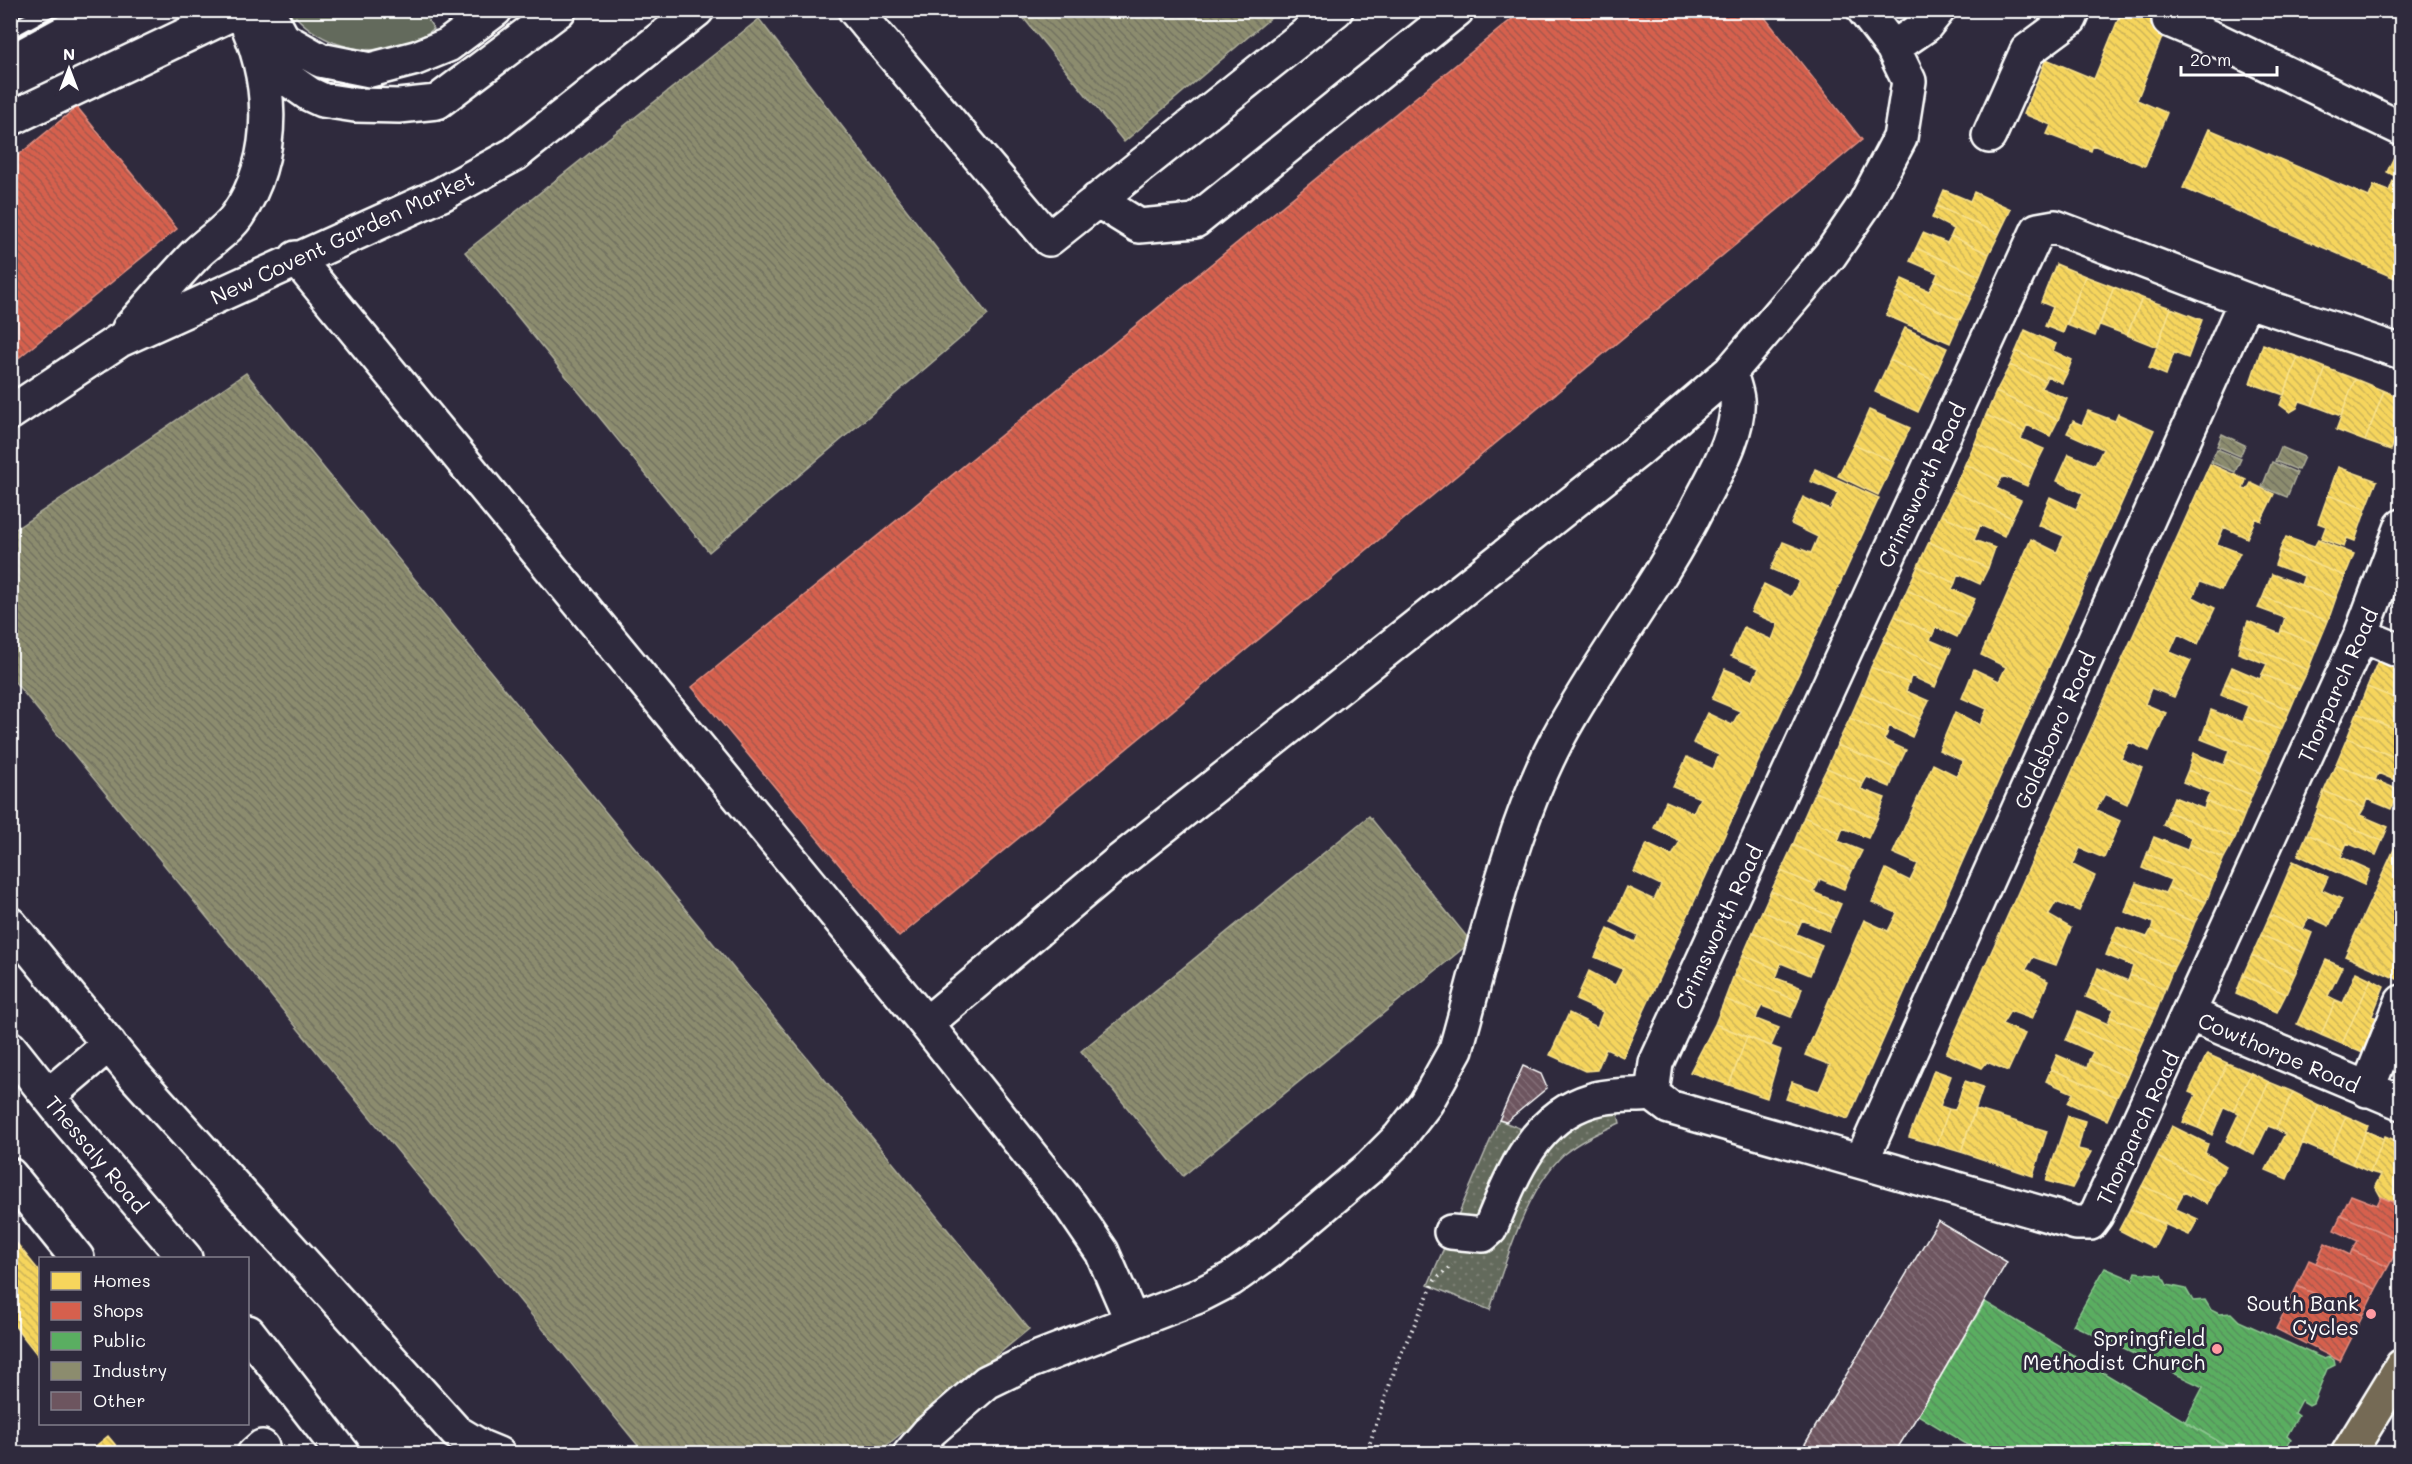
<svg xmlns="http://www.w3.org/2000/svg" width="2412" height="1464" viewBox="0 0 2412 1464" font-family="Mali,sans-serif">
  <defs>
    <pattern id="park-dots" width="8" height="8" patternUnits="userSpaceOnUse" patternTransform="scale(1.5)"><rect width="8" height="8" fill="#646a5c"/><path d="M2 2h.1M6 6h.1" fill="none" stroke="#7b8074" stroke-width="1.8" stroke-linecap="round"/></pattern>
    <pattern id="homes-back-hatch" width="6" height="6" patternUnits="userSpaceOnUse" patternTransform="scale(1.5)"><rect width="6" height="6" fill="#f6d55c"/><path d="M-1 5l2 2M0 0l6 6M5-1l2 2" fill="none" stroke="#ccb358"/></pattern>
    <pattern id="shops-back-hatch" width="6" height="6" patternUnits="userSpaceOnUse" patternTransform="scale(1.5)"><rect width="6" height="6" fill="#d6604d"/><path d="M-1 5l2 2M0 0l6 6M5-1l2 2" fill="none" stroke="#a6594d"/></pattern>
    <pattern id="public-back-hatch" width="6" height="6" patternUnits="userSpaceOnUse" patternTransform="scale(1.5)"><rect width="6" height="6" fill="#5aae61"/><path d="M-1 5l2 2M0 0l6 6M5-1l2 2" fill="none" stroke="#56915b"/></pattern>
    <pattern id="industry-back-hatch" width="6" height="6" patternUnits="userSpaceOnUse" patternTransform="scale(1.5)"><rect width="6" height="6" fill="#8c8c6e"/><path d="M-1 5l2 2M0 0l6 6M5-1l2 2" fill="none" stroke="#727260"/></pattern>
    <pattern id="building-back-hatch" width="6" height="6" patternUnits="userSpaceOnUse" patternTransform="scale(1.5)"><rect width="6" height="6" fill="#6d555f"/><path d="M-1 5l2 2M0 0l6 6M5-1l2 2" fill="none" stroke="#836e77"/></pattern>
  </defs>
  <rect width="100%" height="100%" fill="#2f2a3d"/>
  <filter id="ink" filterUnits="userSpaceOnUse"><feTurbulence type="fractalNoise" baseFrequency=".0167" numOctaves="2"/><feDisplacementMap in="SourceGraphic" scale="12" xChannelSelector="R" yChannelSelector="G"/><feConvolveMatrix kernelMatrix="1 2 1 2 8 2 1 2 1" color-interpolation-filters="sRGB"/></filter>
  <g filter="url(#ink)">
    <path fill="#646a5c" stroke="#b2b4ae" stroke-width="1.5" d="M284 11H422L434 29C424 35 412 43 400 46 363 56 323 45 296 17L291 20Z"/>
    <path fill="url(#park-dots)" stroke="#b2b4ae" stroke-width="1.5" d="M1611 1084 1620 1123C1600 1132 1581 1140 1564 1154 1527 1188 1505 1262 1490 1310L1428 1285 1499 1120 1524 1130Z"/>
    <path fill="url(#homes-back-hatch)" stroke="#f9e28d" stroke-width="1.5" d="M2122 10H2173L2137 100 2167 113 2145 166 2093 145 2091 151 2047 134 2051 125 2024 114 2046 59 2094 79Z
      M2209 129 2369 197 2374 185 2389 191 2395 176 2387 172 2402 140V281L2183 188Z
      M1944 190 1970 201 1974 192 2011 209 1999 234 1937 206Z
      M1937 206 1999 234 1989 254 1951 236 1954 229 1932 218Z
      M1923 233 1947 243 1951 236 1989 254 1980 276 1916 248Z
      M1916 248 1980 276 1971 297 1935 280 1938 273 1910 261Z
      M2056 264 2085 276 2063 333 2045 326 2053 307 2041 302Z
      M2085 276 2114 287 2095 336 2067 325Z
      M1902 279 1929 291 1935 280 1971 297 1960 320 1897 292Z
      M2114 287 2142 298 2127 335 2100 325Z
      M1897 292 1960 320 1950 343 1886 315Z
      M2142 298 2171 308 2157 347 2127 335Z
      M2171 308 2202 320 2188 358 2174 353 2166 375 2149 368Z
      M1905 328 1947 348 1933 380 1890 360Z
      M2025 330 2056 344 2053 351 2072 360 2067 373 2016 351Z
      M2263 344 2298 357 2284 395 2250 383Z
      M2016 351 2067 373 2062 383 2047 376 2045 381 2010 365Z
      M2298 357 2326 368 2312 405 2300 401 2297 408 2290 412 2280 405Z
      M1890 360 1933 380 1918 412 1875 392Z
      M2010 365 2045 381 2041 388 2067 399 2058 420 1996 392Z
      M2326 368 2355 379 2341 416 2312 405Z
      M2355 379 2384 391 2365 441 2336 430Z
      M2384 391 2402 398V424L2391 450 2365 441Z
      M1996 392 2058 420 2050 436 2027 425 2024 432 1986 415Z
      M1869 410 1910 428 1894 462 1854 444Z
      M2088 411 2115 421 2118 414 2154 430 1848 1119 1786 1099 1792 1082 1819 1091 1830 1065 1805 1055 1864 920 1888 931 1897 913 1872 902 1886 869 1910 881 1918 864 1893 853 1933 764 1957 776 1963 761 1939 750 1955 712 1980 725 1987 709 1962 698 1974 669 1999 681 2006 667 1981 655 2031 539 2057 552 2064 536 2038 525 2050 497 2076 509 2083 493 2057 481 2069 454 2095 465 2103 449 2067 433 2073 421 2082 425Z
      M1986 415 2024 432 2021 439 2044 449 2034 469 1975 443Z
      M1975 443 2034 469 2027 486 2003 476 2000 481 1965 464Z
      M1854 444 1894 462 1878 495 1838 476Z
      M1965 464 2000 481 1996 488 2021 500 2012 518 1953 491Z
      M2210 464 2246 480 2243 489 2247 490 2251 483 2274 494 2261 521 2256 518 2247 538 2224 527 2217 544 2240 553 2221 590 2200 582 2193 597 2215 608 2198 644 2178 634 2170 652 2191 661 2174 697 2151 688 2145 704 2166 713 2149 751 2129 742 2121 759 2142 768 2127 804 2105 794 2096 810 2120 821 2104 858 2080 848 2073 865 2095 876 2079 911 2056 902 2048 915 2071 928 2056 965 2033 957 2026 969 2048 981 2032 1019 2010 1011 2002 1024 2025 1034 2008 1071 1987 1062 1982 1068 1946 1053Z
      M2338 467 2377 481 2366 509 2328 495Z
      M1815 469 1879 498 1623 1057 1606 1049 1597 1070 1585 1071 1550 1055 1569 1013 1597 1027 1603 1012 1576 1000 1589 971 1615 985 1623 969 1595 957 1608 929 1635 942 1638 935 1611 922 1627 887 1654 900 1661 885 1634 872 1647 844 1672 856 1680 841 1654 828 1666 801 1693 813 1700 798 1673 787 1687 757 1713 769 1719 755 1693 743 1707 713 1732 725 1740 711 1712 699 1725 669 1753 681 1759 668 1731 656 1744 627 1772 640 1778 624 1751 612 1764 584 1791 597 1799 581 1771 569 1783 542 1811 553 1818 537 1791 524 1803 497 1830 510 1838 493 1810 481Z
      M1953 491 2012 518 2004 536 1980 525 1978 531 1941 515Z
      M2328 495 2366 509 2355 541 2347 538 2344 547 2321 539 2326 526 2318 523Z
      M1941 515 1978 531 1974 540 1995 548 1988 568 1929 542Z
      M2286 537 2314 547 2318 540 2354 554 2345 576 2280 550Z
      M1929 542 1988 568 1980 584 1958 574 1955 583 1918 566Z
      M2280 550 2345 576 2336 598 2301 585 2304 576 2275 565Z
      M1918 566 1955 583 1952 589 1975 599 1966 618 1907 590Z
      M2272 574 2336 598 2328 621 2263 597Z
      M1907 590 1966 618 1957 637 1936 627 1933 634 1895 616Z
      M2263 597 2328 621 2318 645 2281 630 2285 618 2258 608Z
      M1895 616 1933 634 1930 640 1951 649 1943 668 1883 641Z
      M2248 621 2280 634 2281 630 2318 645 2308 670 2240 643Z
      M1883 641 1943 668 1935 687 1911 676 1909 683 1871 667Z
      M2240 643 2308 670 2299 689 2262 674 2267 664 2238 653Z
      M2379 658 2402 667V701L2367 687Z
      M1871 667 1909 683 1906 691 1929 701 1920 719 1861 693Z
      M2232 667 2260 679 2262 674 2299 689 2290 710 2225 683Z
      M2225 683 2290 710 2281 730 2244 716 2248 706 2221 695Z
      M2367 687 2402 701V721L2399 720 2395 729 2357 713Z
      M1861 693 1920 719 1912 737 1889 726 1887 734 1850 718Z
      M2211 710 2242 722 2244 716 2281 730 2270 754 2205 728Z
      M2357 713 2395 729 2393 735 2402 739V760L2347 738Z
      M1850 718 1887 734 1884 740 1906 750 1897 769 1837 745Z
      M2205 728 2270 754 2262 773 2226 759 2229 750 2201 739Z
      M2347 738 2402 760V783L2378 773 2375 781 2336 764Z
      M1837 745 1897 769 1890 787 1867 777 1863 784 1827 768Z
      M2193 753 2224 765 2226 759 2262 773 2252 795 2188 770Z
      M2336 764 2399 790 2391 809 2367 799 2364 808 2324 791Z
      M1827 768 1863 784 1861 789 1885 798 1877 819 1815 792Z
      M2188 770 2252 795 2244 816 2206 801 2210 793 2183 782Z
      M2324 791 2364 808 2360 815 2388 827 2382 841 2316 813Z
      M1815 792 1877 819 1868 838 1843 828 1841 833 1804 817Z
      M2174 797 2204 809 2206 801 2244 816 2235 838 2168 812Z
      M2168 812 2235 838 2224 858 2189 844 2191 837 2163 825Z
      M2316 813 2382 841 2376 855 2347 843 2344 850 2307 834Z
      M1804 817 1841 833 1838 841 1862 851 1852 871 1793 845Z
      M2402 832V970L2397 979 2345 956Z
      M2307 834 2344 850 2341 857 2370 870 2364 885 2298 855Z
      M2154 837 2187 850 2189 844 2224 858 2214 881 2147 854Z
      M1793 845 1852 871 1844 889 1820 879 1817 886 1781 871Z
      M2147 854 2214 881 2206 902 2168 887 2171 880 2142 868Z
      M2293 861 2328 877 2322 890 2342 899 2329 926 2309 917 2303 929 2270 915Z
      M1781 871 1817 886 1813 892 1841 904 1835 918 1771 891Z
      M2136 883 2165 893 2168 887 2206 902 2195 922 2130 897Z
      M1771 891 1835 918 1829 931 1802 920 1799 927 1762 911Z
      M2130 897 2195 922 2186 944 2151 930 2153 923 2125 912Z
      M1762 911 1799 927 1796 934 1822 945 1816 960 1753 932Z
      M2270 915 2312 933 2304 953 2261 935Z
      M2117 927 2147 937 2151 930 2186 944 2174 967 2111 942Z
      M1753 932 1816 960 1810 975 1781 963 1779 970 1743 955Z
      M2261 935 2304 953 2295 974 2252 955Z
      M2111 942 2174 967 2165 989 2130 975 2133 966 2106 955Z
      M1743 955 1779 970 1776 978 1802 988 1798 1001 1734 975Z
      M2252 955 2295 974 2286 994 2243 975Z
      M2326 960 2342 967 2328 996 2336 1000 2321 1035 2297 1024Z
      M2098 968 2128 981 2130 975 2165 989 2157 1010 2092 984Z
      M2356 972 2371 979 2342 1044 2321 1035 2336 1000 2343 1003Z
      M1734 975 1798 1001 1791 1017 1762 1006 1758 1013 1725 999Z
      M2243 975 2286 994 2277 1012 2236 994Z
      M2371 979 2384 986 2372 1016 2380 1019 2365 1054 2342 1044Z
      M2092 984 2157 1010 2147 1031 2110 1017 2114 1009 2086 997Z
      M1725 999 1758 1013 1756 1019 1779 1028 1771 1046 1715 1024Z
      M2078 1011 2108 1024 2110 1017 2147 1031 2137 1053 2072 1027Z
      M1715 1024 1747 1037 1729 1085 1690 1072Z
      M2072 1027 2137 1053 2127 1077 2089 1060 2093 1052 2066 1040Z
      M1747 1037 1781 1050 1767 1098 1729 1085Z
      M2207 1054 2227 1063 2198 1128 2183 1122 2196 1095 2189 1092Z
      M2057 1055 2087 1068 2089 1060 2127 1077 2117 1097 2051 1069Z
      M2227 1063 2251 1073 2233 1111 2224 1107 2212 1135 2198 1128Z
      M2051 1069 2117 1097 2107 1120 2068 1103 2073 1093 2046 1081Z
      M1934 1070 1951 1076 1940 1106 1949 1109 1937 1145 1909 1137Z
      M2251 1073 2269 1082 2239 1147 2226 1141 2239 1113 2233 1111Z
      M1965 1081 1983 1087 1961 1152 1937 1145 1949 1109 1955 1110Z
      M2269 1082 2293 1092 2276 1129 2268 1126 2254 1155 2239 1147Z
      M2293 1092 2319 1105 2287 1179 2266 1170 2285 1134 2276 1129Z
      M2319 1105 2346 1116 2330 1155 2302 1143Z
      M1975 1109 2047 1131 2033 1176 1961 1152Z
      M2068 1116 2085 1121 2078 1149 2091 1152 2072 1188 2046 1181Z
      M2346 1116 2368 1126 2352 1164 2330 1155Z
      M2172 1126 2208 1144 2205 1153 2226 1166 2215 1185 2157 1157Z
      M2366 1131 2384 1139 2370 1172 2352 1164Z
      M2385 1136 2402 1143V1206L2381 1197 2375 1186 2381 1175 2370 1172Z
      M2157 1157 2215 1185 2207 1204 2184 1192 2179 1201 2142 1186Z
      M2142 1186 2179 1201 2176 1209 2198 1219 2189 1235 2130 1209Z
      M2130 1209 2166 1224 2154 1248 2119 1230Z
      M10 1235 40 1272V1358L10 1320Z
      M108 1436 123 1454H86Z"/>
    <path fill="url(#shops-back-hatch)" stroke="#e29082" stroke-width="1.5" d="M1523 10H1759L1862 140 899 937 692 687Z
      M77 107 177 229 10 365V162Z
      M2351 1195 2377 1205 2381 1197 2402 1206V1241L2341 1215Z
      M2341 1215 2402 1241 2388 1267 2352 1250 2358 1241 2334 1230Z
      M2325 1243 2350 1255 2352 1250 2388 1267 2376 1289 2316 1263Z
      M2309 1260 2376 1289 2363 1315 2297 1286Z
      M2297 1286 2363 1315 2340 1361 2276 1329Z
      M2157 1442 2176 1454H2150Z"/>
    <path fill="url(#public-back-hatch)" stroke="#8cc690" stroke-width="1.5" d="M2105 1268 2133 1280 2136 1272 2162 1275 2167 1285 2186 1289 2193 1301 2205 1300 2211 1310 2219 1314 2231 1313 2239 1321 2324 1359 2329 1357 2334 1360 2335 1365 2327 1369 2313 1403 2309 1405 2301 1400 2294 1413 2298 1416 2287 1436 2291 1440 2283 1454H2257L2239 1444 2235 1451 2185 1422 2203 1387 2073 1325Z
      M1985 1302 2235 1451 2233 1454H2176L2157 1442 2150 1454H2128L2116 1446 2111 1454H1983L1918 1415Z"/>
    <path fill="url(#industry-back-hatch)" stroke="#aeae9a" stroke-width="1.5" d="M1017 10H1280L1124 142Z
      M759 19 988 315 709 552 465 252Z
      M246 373 1029 1329 876 1454H645L10 676V533Z
      M2222 434 2245 445 2240 456 2217 446Z
      M2281 447 2304 457 2298 470 2275 461Z
      M2217 449 2241 459 2235 472 2211 462Z
      M2272 462 2297 473 2287 497 2262 487Z
      M1369 816 1471 942 1183 1176 1081 1051Z"/>
    <path fill="url(#building-back-hatch)" stroke="#fff" stroke-width="1.5" d="M1523 1066 1541 1074 1547 1088 1506 1122 1499 1120Z
      M1938 1221 2007 1262 1918 1415 1894 1454H1799Z"/>
    <g fill="none" stroke-linecap="round" stroke-linejoin="round">
      <defs>
        <path id="minor" d="M267 10 283 39 320 60 370 70 416 58 448 45 495 10
          M855 10 1049 239 1336 10
          M2169 20 2219 41 2402 129
          M258 43 278 72 309 94 322 100 355 105 399 106 437 102 559 10
          M1893 48 1925 26 1938 10
          M10 119 239 10
          M1989 136 2027 51 2070 19 2074 10
          M1097 200 1139 226 1195 221 1457 10
          M296 258 926 1024 1070 1205 1102 1252 1132 1321
          M129 329C151 304 173 278 196 254 209 241 227 231 237 216 279 154 273 76 241 10
          M10 413 120 340 442 194 515 154 697 10
          M2361 635 2402 652
          M10 924 134 1075 456 1432 481 1447 498 1454
          M2189 1014 2402 1103
          M926 1024 1116 864 1640 449 1730 372 1830 255 1865 204 1900 138 1909 81 1893 48 1864 10
          M10 1048 68 1121 185 1258
          M2367 1090 2402 1002
          M1652 1094 1656 1063 2038 230 2055 227 2246 300 2402 352
          M49 1095 109 1044
          M1862 1160 2246 300
          M10 1175 77 1258
          M1451 1232 1483 1235 1490 1229C1511 1178 1533 1117 1592 1100 1611 1094 1632 1096 1652 1094L1669 1107 2076 1223H2090L2096 1215 2361 635 2402 526
          M248 1332 343 1454
          M254 1454 262 1447
          M910 1454 928 1433 987 1382 1028 1362 1196 1297 1231 1279 1269 1252 1371 1166 1399 1138 1426 1103 1456 1049C1484 950 1510 828 1558 738 1601 658 1659 586 1699 505 1714 475 1740 434 1737 399 1736 390 1732 381 1730 372"/>
        <path id="major" d="M2348 1454 2402 1366"/>
      </defs>
      <use href="#minor" stroke="#fff" stroke-width="38"/>
      <use href="#major" stroke="#fff" stroke-width="38"/>
      <path stroke="#fff" stroke-width="4" stroke-dasharray="1.5 4.5" stroke-linecap="butt" d="M1366 1454 1398 1360 1435 1280 1452 1265"/>
      <use href="#minor" stroke="#2f2a3d" stroke-width="33"/>
      <use href="#major" stroke="#746b55" stroke-width="33"/>
      <path stroke="#fff" stroke-width="4.5" d="M10 20 30 10
        M10 41 67 10"/>
    </g>
  </g>
  <g fill="#ff9aa2" stroke="#2f2a3d" stroke-width="2">
    <circle cx="2371" cy="1314" r="6"/>
    <circle cx="2217" cy="1349" r="6"/>
  </g>
  <g text-anchor="middle" dominant-baseline="central" stroke-width="6" stroke-linejoin="round" paint-order="stroke">
    <g font-size="21" fill="#fff" stroke="#2f2a3d">
      <text transform="translate(342 237) rotate(-25)">New Covent Garden Market</text>
      <text transform="translate(1921 485) rotate(-65)">Crimsworth Road</text>
      <text transform="translate(2337 685) rotate(-66)">Thorparch Road</text>
      <text transform="translate(2054 730) rotate(-66)">Goldsboro' Road</text>
      <text transform="translate(1718 927) rotate(-65)">Crimsworth Road</text>
      <text transform="translate(2279 1052) rotate(23)">Cowthorpe Road</text>
      <text transform="translate(2137 1128) rotate(-65)">Thorparch Road</text>
      <text transform="translate(97 1154) rotate(50)">Thessaly Road</text>
    </g>
    <g font-size="21" fill="#fff" stroke="#2f2a3d" text-anchor="end">
      <text x="2359" y="1302">South Bank<tspan x="2359" dy="24">Cycles</tspan></text>
      <text x="2205" y="1337">Springfield<tspan x="2205" dy="24">Methodist Church</tspan></text>
    </g>
  </g>
  <rect width="2412" height="1464" fill="none" stroke="#2f2a3d" stroke-width="36"/>
  <rect x="18" y="18" width="2376" height="1428" fill="none" stroke="#fff" stroke-width="2" filter="url(#ink)"/>
  <rect x="39" y="1257" width="210" height="168" fill="#2f2a3d" stroke="#827f8b" stroke-width="1.5"/>
  <rect x="51" y="1272" width="30" height="18" fill="#f6d55c" stroke="#827f8b" stroke-width="1.5"/>
  <text x="93" y="1287" font-size="18" fill="#ffffff">Homes</text>
  <rect x="51" y="1302" width="30" height="18" fill="#d6604d" stroke="#827f8b" stroke-width="1.5"/>
  <text x="93" y="1317" font-size="18" fill="#ffffff">Shops</text>
  <rect x="51" y="1332" width="30" height="18" fill="#5aae61" stroke="#827f8b" stroke-width="1.5"/>
  <text x="93" y="1347" font-size="18" fill="#ffffff">Public</text>
  <rect x="51" y="1362" width="30" height="18" fill="#8c8c6e" stroke="#827f8b" stroke-width="1.5"/>
  <text x="93" y="1377" font-size="18" fill="#ffffff">Industry</text>
  <rect x="51" y="1392" width="30" height="18" fill="#6d555f" stroke="#827f8b" stroke-width="1.5"/>
  <text x="93" y="1407" font-size="18" fill="#ffffff">Other</text>
  <g transform="translate(69 69)" stroke="#2f2a3d" stroke-width="4.5" paint-order="stroke">
  <path d="M0-4.5L10 22L0 15L-10 22Z" fill="#ffffff"/>
  <text y="-9" font-size="16" font-weight="bold" text-anchor="middle" fill="#ffffff">N</text>
  </g>
  <path d="M2181 66v9h96v-9" fill="none" stroke="#ffffff" stroke-width="3"/>
  <text x="2190" y="66" font-size="18" fill="#ffffff" stroke="#2f2a3d" stroke-width="4.5" paint-order="stroke">20 m</text>
</svg>
